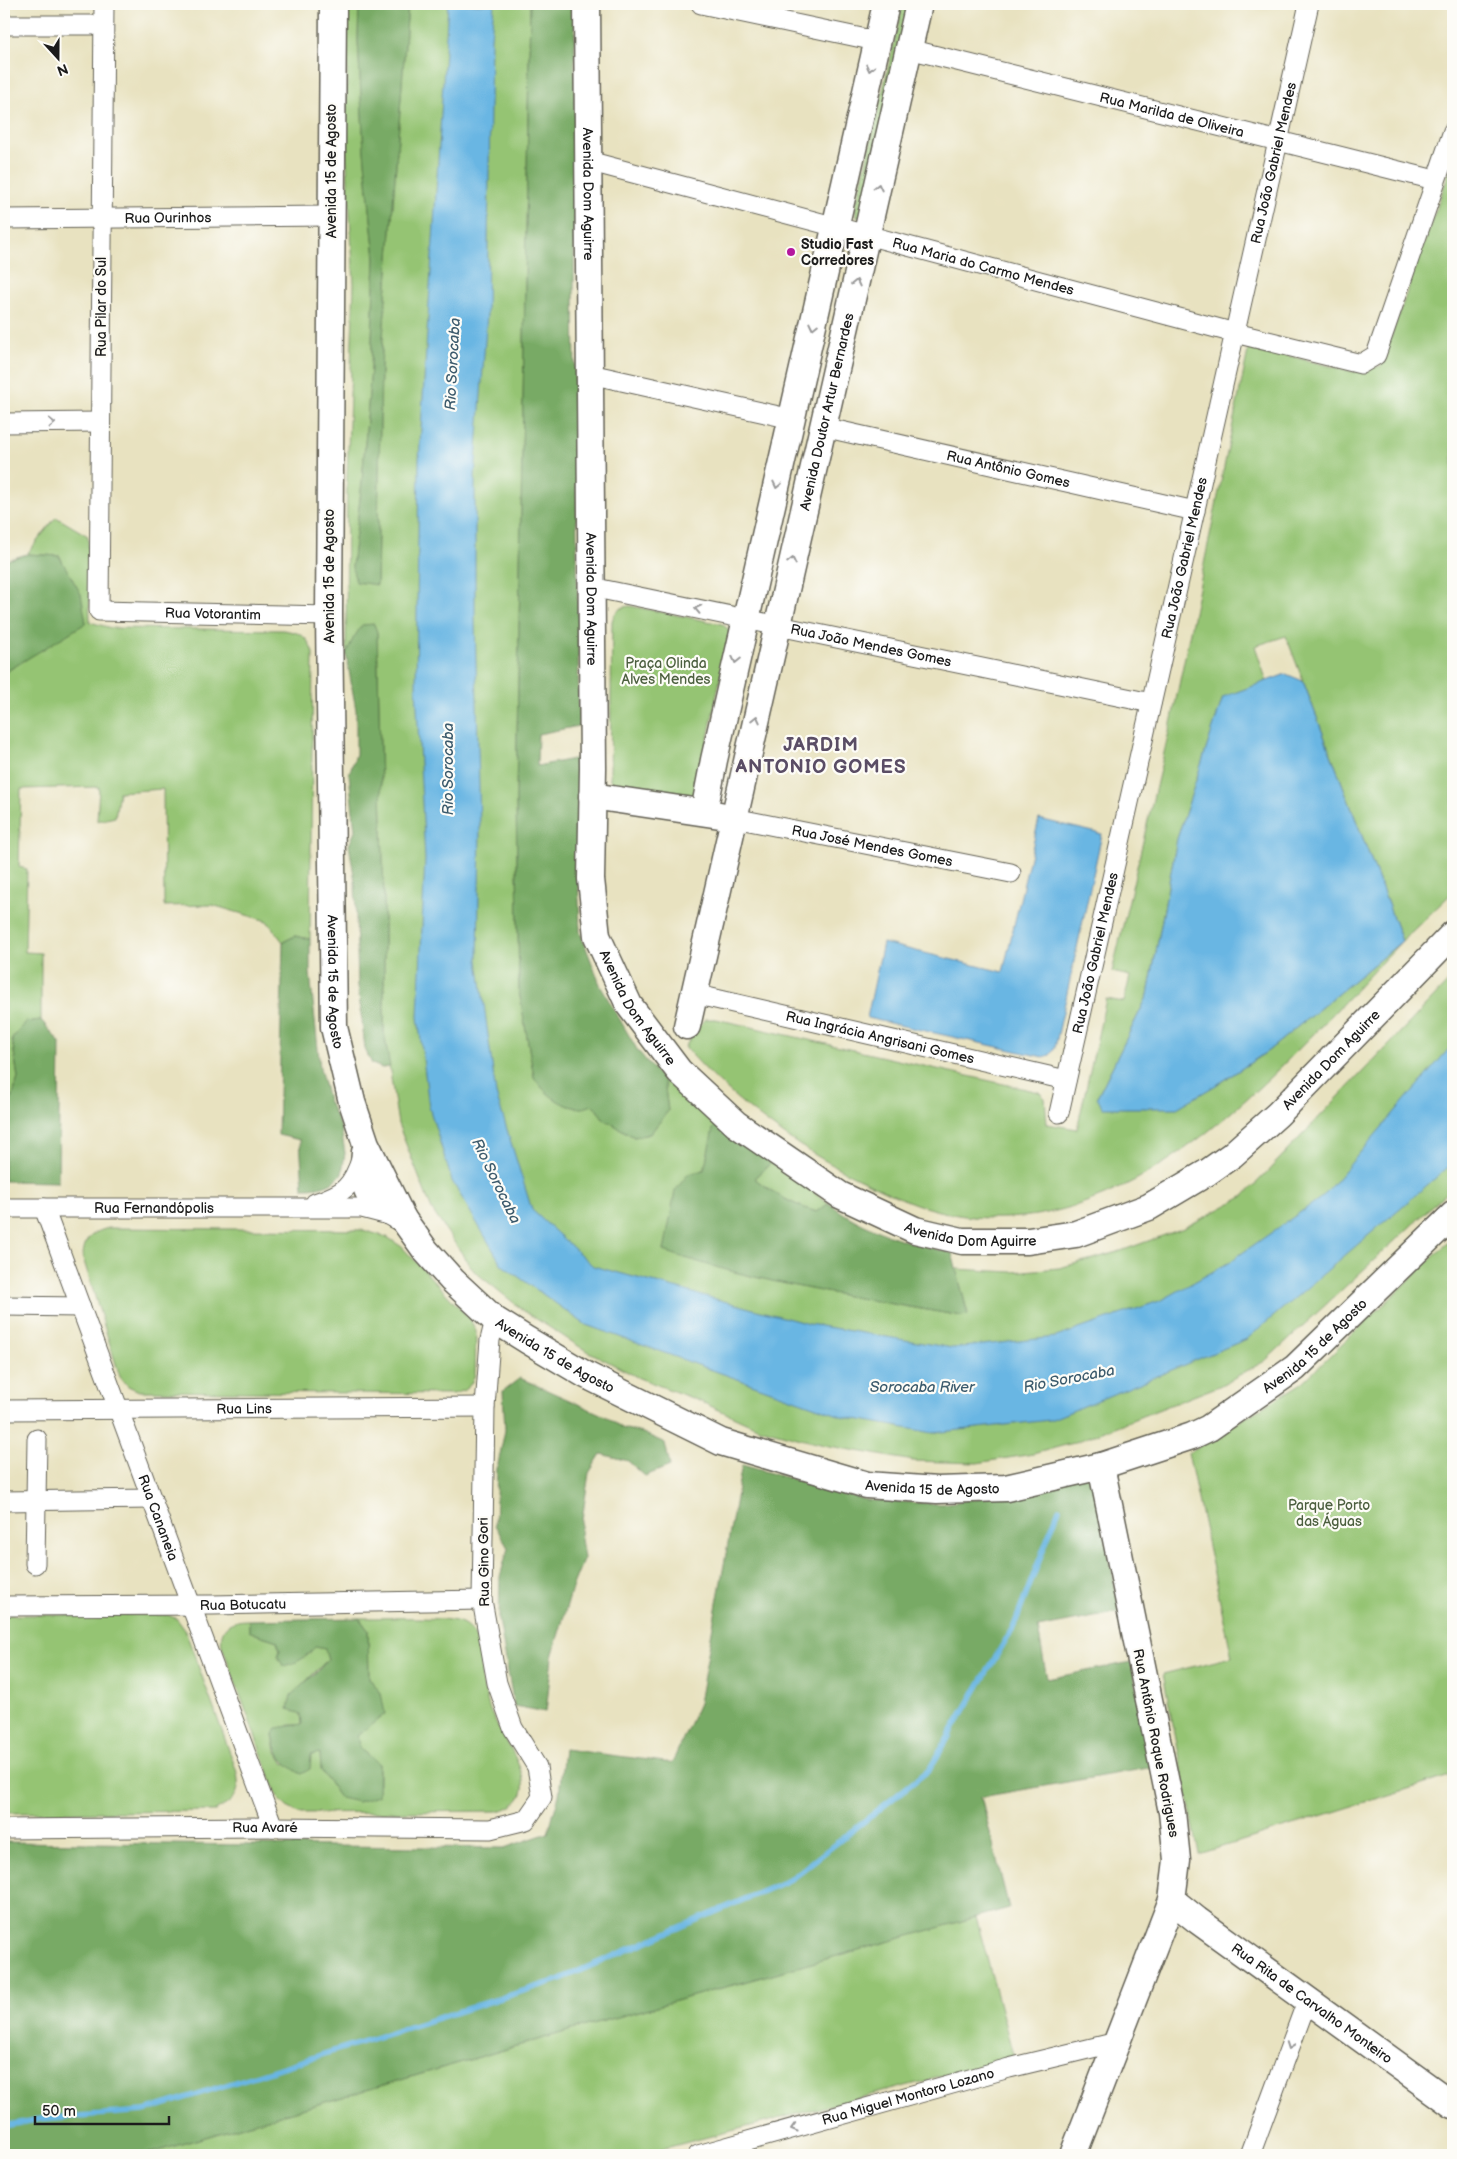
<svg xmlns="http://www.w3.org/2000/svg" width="1457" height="2159" viewBox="0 0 1457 2159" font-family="'Balsamiq Sans',sans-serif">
  <rect width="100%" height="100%" fill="#fdfcf7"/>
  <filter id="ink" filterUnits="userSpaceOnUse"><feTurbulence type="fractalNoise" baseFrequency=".02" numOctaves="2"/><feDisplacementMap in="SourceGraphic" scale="10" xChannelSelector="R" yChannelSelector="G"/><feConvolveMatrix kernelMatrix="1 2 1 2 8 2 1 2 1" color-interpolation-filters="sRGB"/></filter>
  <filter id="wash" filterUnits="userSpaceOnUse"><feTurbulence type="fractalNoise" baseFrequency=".0096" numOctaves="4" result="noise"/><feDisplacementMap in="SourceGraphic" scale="20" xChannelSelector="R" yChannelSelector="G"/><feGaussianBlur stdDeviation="1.12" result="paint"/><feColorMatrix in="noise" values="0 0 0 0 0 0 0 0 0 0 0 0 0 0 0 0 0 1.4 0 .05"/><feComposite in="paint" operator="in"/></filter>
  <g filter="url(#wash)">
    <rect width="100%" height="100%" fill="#e8e2c0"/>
    <path fill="#95c473" stroke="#587048" d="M348 4H359L358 40 364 150 375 258 371 368 362 482 352 567 377 585 381 364 408 4H530L516 798 519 991 534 1077 593 1105 604 1119 634 1137 650 1134 668 1111 664 1081 687 1094 722 1121 704 1170 688 1175 664 1250C759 1284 862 1298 961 1316L968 1314 956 1269 1012 1272 1059 1268 1118 1252 1184 1228 1244 1196 1453 977V1187L1265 1361 1219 1386 1073 1443 1033 1454 977 1463 913 1461 824 1445 759 1428 697 1400 639 1378 580 1347 524 1311 474 1271 432 1210 398 1124 384 1032V901L377 632 346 654 347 478 354 284 346 149Z
      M903 4H913L861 218 856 216 855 209Z
      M1453 161V892L1402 941 1286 636 1255 646 1267 682 1223 698 1177 839 1148 995 1097 1098 1223 1081 1268 1051 1402 941C1286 1060 1136 1252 947 1213 919 1207 892 1195 866 1182 798 1150 735 1104 685 1047L698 1027 706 1019H716L1039 1092 1045 1098 1047 1124 1077 1129 1106 999 1124 1002 1130 976 1112 972 1172 719 1249 346 1354 372 1381 366Z
      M56 517 88 536 90 622 111 628 283 630C301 633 306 634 313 653L310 939 295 936 283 942 267 921 212 905 164 906 163 789 119 792 115 817 97 821 99 787 21 789 19 867 27 869 25 952 41 953V1020L26 1022 12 1039 18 1078 12 1099 4 1101V673L86 622 60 556 27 554Z
      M630 606 722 624 730 631 697 791 689 801 614 792 610 779 612 621C615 611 620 607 630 606Z
      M771 1163 829 1203 817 1212C793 1205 774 1194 754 1178Z
      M109 1228 362 1230 387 1237 402 1247 470 1319 476 1331 475 1375 471 1384 463 1391 453 1394 139 1391 128 1386 120 1377 83 1258C83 1239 92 1232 109 1228Z
      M1453 1238V1775L1199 1854 1163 1674 1232 1657 1188 1453 1302 1383Z
      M4 1615H168L177 1619 185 1630 236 1769C242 1793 236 1800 215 1811L4 1813Z
      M359 1618C378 1618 450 1616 462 1623 483 1634 480 1661 482 1681 484 1690 487 1698 489 1707 498 1738 555 1795 499 1811L299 1813 287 1807 278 1798 222 1646C219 1626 230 1620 249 1620V1631C259 1636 267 1637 277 1641L280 1650 307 1656 315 1646 325 1649 328 1659 304 1683 301 1714 303 1725H290L273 1735 276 1751 284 1764 320 1752 321 1770 340 1798 379 1784V1764L360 1749 357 1736 381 1693 369 1678 368 1630Z
      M976 1917 1014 2058 638 2155H144L582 2027Z"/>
    <path fill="#78aa65" stroke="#4a6340" d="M359 4H408L381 364 377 585 356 582 352 567 362 482 371 368 375 258 364 152 358 40Z
      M530 4H575L574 288 579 726 538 734 537 766 579 758 578 872 580 932 601 987 638 1051 664 1081 668 1111 650 1134 634 1137 604 1119 593 1105C590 1106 584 1108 581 1108 562 1108 543 1092 534 1077L519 991 516 798Z
      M27 554 59 556 81 594 86 623 4 673V561Z
      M374 624 377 632 384 901V1032L390 1067 382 1068 372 1064 365 1049 358 986 355 881 349 845 355 831 349 774 356 754V710L346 654 353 639 362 625Z
      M295 936 310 939V973L320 1068 328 1100 341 1128 345 1153 342 1174C330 1186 320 1188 303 1188L300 1140 278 1135 283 942Z
      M41 1020 60 1043 58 1182 4 1181V1101L12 1099 18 1078 12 1039 26 1022Z
      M722 1121 771 1163 754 1178C774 1194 793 1205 817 1212L829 1203C864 1231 909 1243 952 1253L968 1315 961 1316C862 1298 759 1284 664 1251L675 1191 688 1174 704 1170 713 1129Z
      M520 1378 605 1416 622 1428 643 1433 665 1443 670 1466 645 1476 628 1461 601 1454 589 1473 580 1533 584 1558 573 1585 552 1657 546 1712 514 1706 499 1620 500 1577 508 1548 495 1525 497 1469 505 1430 503 1391Z
      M742 1465 866 1500 942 1504 1006 1494 1085 1475 1095 1484 1120 1612 1038 1628 1047 1679 1131 1662 1154 1767 981 1797 1009 1908 582 2027 144 2155H4V1842L504 1848 548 1833 559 1795 564 1749 672 1763 699 1703Z
      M359 1618 368 1630 369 1678 381 1693 385 1714 357 1736 360 1749 379 1764 378 1796 358 1802 340 1798 321 1770 320 1753 311 1755 310 1769 301 1774C282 1762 277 1757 273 1734L277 1728 302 1724 301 1714 288 1709 291 1695 318 1671 328 1659 325 1649 315 1647C306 1657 297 1664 283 1666L278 1656 280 1650 277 1641C267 1637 259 1636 249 1631V1620Z"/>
    <path fill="#69b6e3" stroke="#426980" d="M448 4H494L491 38 487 314 475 476V620L480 828 478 960 496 1094 532 1210 593 1266 809 1324 953 1348 1056 1337 1162 1300 1228 1263 1322 1197 1453 1044V1163L1247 1339 1050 1420 933 1433 844 1417 586 1325 502 1265 452 1181 429 1107 418 1017 425 859 416 688 419 460Z
      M1286 674 1303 681 1402 941 1268 1051 1223 1081 1177 1108H1103L1097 1098 1148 995 1177 839 1223 697Z
      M1039 819 1102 834 1055 1048 1050 1055 1043 1057 867 1018 883 943 1003 972Z"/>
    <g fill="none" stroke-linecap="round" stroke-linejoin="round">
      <path stroke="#69b6e3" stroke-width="5.5" d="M4 2126 40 2119 144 2111 558 1980 791 1879 929 1770 1014 1626 1059 1509"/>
    </g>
  </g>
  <g filter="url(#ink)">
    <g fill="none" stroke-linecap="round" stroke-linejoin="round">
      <defs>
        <g id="street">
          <path id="s1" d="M104 4 99 611 329 616"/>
          <path d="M701 4 876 41"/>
          <path d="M4 25H103"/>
          <path id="s2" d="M909 49 1435 180"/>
          <path id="s3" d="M588 161 1235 333 1361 364 1376 355 1453 131"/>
          <path id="s4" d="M4 219 331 216"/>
          <path d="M590 374 792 419"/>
          <path d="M4 423 100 422"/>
          <path id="s5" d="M823 427 1195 511"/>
          <path id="s6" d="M591 587 1151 703"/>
          <path id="s7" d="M734 818 1011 873"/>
          <path id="s8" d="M694 994 1066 1080"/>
          <path id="s9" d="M1059 1113 1309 4"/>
          <path d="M315 1203C344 1193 352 1188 362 1157"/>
          <path id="s10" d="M4 1208H362L389 1215"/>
          <path id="s11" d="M44 1208 273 1827"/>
          <path d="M4 1306 81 1307"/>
          <path id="s12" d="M4 1410 485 1407"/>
          <path d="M4 1501 152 1499"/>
          <path d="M35 1564 37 1439"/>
          <path id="s13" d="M4 1606 212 1605 482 1600"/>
          <path id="s14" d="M4 1829 273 1827 490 1829 526 1820 542 1797 537 1767 513 1728 497 1683 482 1600 485 1407 490 1340 495 1320"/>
          <path id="s15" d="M698 2155 1009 2068 1117 2042"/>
          <path d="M1250 2155 1307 2001"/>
        </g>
        <g id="secondary">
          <path id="s16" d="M333 4 329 616 334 1027 352 1102 366 1144 403 1219 426 1251 452 1280 495 1320 527 1340 586 1375 721 1442 867 1485 937 1490 1006 1488 1101 1466 1192 1436 1209 1428 1295 1368 1453 1215"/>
          <path id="s17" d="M587 4 593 768 591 879 597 936 629 1005 679 1071 736 1124 840 1195 915 1230 962 1241H1028L1076 1234 1149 1207 1208 1172 1232 1155 1278 1114 1453 934"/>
          <path d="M592 796 720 815"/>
          <path d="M704 812 714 760 886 4"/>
          <path id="s18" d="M687 1026 919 4"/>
          <path d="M365 1152C361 1194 368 1200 403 1219"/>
          <path id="s19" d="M1172 1900 1197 1920 1453 2105"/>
          <path d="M1073 2155 1172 1900 1177 1860 1172 1812 1101 1466"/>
        </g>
      </defs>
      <use href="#street" stroke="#636155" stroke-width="21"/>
      <use href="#secondary" stroke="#636155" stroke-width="29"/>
      <use href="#street" stroke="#fff" stroke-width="19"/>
      <use href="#secondary" stroke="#fff" stroke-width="26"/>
    </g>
    <defs><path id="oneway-chevron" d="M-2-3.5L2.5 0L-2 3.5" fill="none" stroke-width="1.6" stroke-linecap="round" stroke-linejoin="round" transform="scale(1.25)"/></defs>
    <g stroke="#999">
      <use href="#oneway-chevron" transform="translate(870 68) rotate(102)"/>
      <use href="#oneway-chevron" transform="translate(878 187) rotate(-77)"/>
      <use href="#oneway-chevron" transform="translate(856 283) rotate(-77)"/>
      <use href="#oneway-chevron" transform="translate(813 326) rotate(103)"/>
      <use href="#oneway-chevron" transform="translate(52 423) rotate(-1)"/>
      <use href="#oneway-chevron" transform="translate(777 485) rotate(103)"/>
      <use href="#oneway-chevron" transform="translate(792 561) rotate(-77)"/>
      <use href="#oneway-chevron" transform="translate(698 609) rotate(-168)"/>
      <use href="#oneway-chevron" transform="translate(736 660) rotate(103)"/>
      <use href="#oneway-chevron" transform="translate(756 719) rotate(-77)"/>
      <use href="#oneway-chevron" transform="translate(1290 2046) rotate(110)"/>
      <use href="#oneway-chevron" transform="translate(794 2128) rotate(164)"/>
    </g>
  </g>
  <circle fill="#b5179e" stroke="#fdfcf7" stroke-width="2" cx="791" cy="252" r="5"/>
  <g text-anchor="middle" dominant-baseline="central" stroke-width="4.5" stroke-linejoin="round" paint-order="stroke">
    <g font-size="14" fill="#1c1c1c" stroke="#fdfcf7">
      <text stroke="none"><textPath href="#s2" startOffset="271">Rua Marilda de Oliveira</textPath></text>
      <text stroke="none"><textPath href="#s9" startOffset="974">Rua João Gabriel Mendes</textPath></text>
      <text transform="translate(331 171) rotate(-90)">Avenida 15 de Agosto</text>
      <text stroke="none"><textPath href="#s17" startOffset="190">Avenida Dom Aguirre</textPath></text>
      <text stroke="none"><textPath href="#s4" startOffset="164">Rua Ourinhos</textPath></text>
      <text stroke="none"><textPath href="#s3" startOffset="409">Rua Maria do Carmo Mendes</textPath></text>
      <text transform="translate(101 307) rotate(-90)">Rua Pilar do Sul</text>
      <text stroke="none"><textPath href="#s18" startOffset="630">Avenida Doutor Artur Bernardes</textPath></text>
      <text stroke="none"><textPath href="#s5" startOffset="190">Rua Antônio Gomes</textPath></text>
      <text stroke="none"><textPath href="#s9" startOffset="569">Rua João Gabriel Mendes</textPath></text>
      <text transform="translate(329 576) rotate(-90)">Avenida 15 de Agosto</text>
      <text stroke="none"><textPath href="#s17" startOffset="595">Avenida Dom Aguirre</textPath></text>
      <text stroke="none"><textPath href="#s1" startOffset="721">Rua Votorantim</textPath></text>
      <text stroke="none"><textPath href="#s6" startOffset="286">Rua João Mendes Gomes</textPath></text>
      <text stroke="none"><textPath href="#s7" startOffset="141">Rua José Mendes Gomes</textPath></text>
      <text stroke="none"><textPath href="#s9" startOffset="164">Rua João Gabriel Mendes</textPath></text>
      <text stroke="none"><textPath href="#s16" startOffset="978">Avenida 15 de Agosto</textPath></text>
      <text stroke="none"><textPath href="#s17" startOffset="1015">Avenida Dom Aguirre</textPath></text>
      <text stroke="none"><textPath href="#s8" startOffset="191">Rua Ingrácia Angrisani Gomes</textPath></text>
      <text stroke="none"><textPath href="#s17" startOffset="1854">Avenida Dom Aguirre</textPath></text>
      <text stroke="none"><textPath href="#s10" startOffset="150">Rua Fernandópolis</textPath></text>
      <text stroke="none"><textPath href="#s17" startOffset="1434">Avenida Dom Aguirre</textPath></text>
      <text stroke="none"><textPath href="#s16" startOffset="2260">Avenida 15 de Agosto</textPath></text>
      <text stroke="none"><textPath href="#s16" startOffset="1435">Avenida 15 de Agosto</textPath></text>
      <text stroke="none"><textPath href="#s12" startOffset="240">Rua Lins</textPath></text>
      <text stroke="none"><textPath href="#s16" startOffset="1840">Avenida 15 de Agosto</textPath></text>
      <text stroke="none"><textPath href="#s11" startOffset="330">Rua Cananeia</textPath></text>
      <text transform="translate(484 1562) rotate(-91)">Rua Gino Gori</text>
      <text stroke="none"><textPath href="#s13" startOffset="239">Rua Botucatu</textPath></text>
      <text transform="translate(1156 1743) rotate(79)">Rua Antônio Roque Rodrigues</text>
      <text stroke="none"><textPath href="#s14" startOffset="261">Rua Avaré</textPath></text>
      <text stroke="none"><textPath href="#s19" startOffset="174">Rua Rita de Carvalho Monteiro</textPath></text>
      <text stroke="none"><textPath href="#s15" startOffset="218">Rua Miguel Montoro Lozano</textPath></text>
    </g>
    <g font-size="14" font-weight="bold" fill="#1c1c1c" stroke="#fdfcf7" text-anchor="start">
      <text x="801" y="244">Studio Fast<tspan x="801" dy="16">Corredores</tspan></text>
    </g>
    <g font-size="14" fill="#4c5f3f" stroke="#fdfcf7">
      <text x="666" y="663">Praça Olinda<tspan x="666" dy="16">Alves Mendes</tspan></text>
      <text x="1329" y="1505">Parque Porto<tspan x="1329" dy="16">das Águas</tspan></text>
    </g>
    <g font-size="15" font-style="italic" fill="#3b5a6c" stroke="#fdfcf7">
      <text transform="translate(453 364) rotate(-87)">Rio Sorocaba</text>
      <text transform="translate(448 769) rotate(-90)">Rio Sorocaba</text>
      <text transform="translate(496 1181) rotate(64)">Rio Sorocaba</text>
      <text transform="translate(1069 1379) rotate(-11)">Rio Sorocaba</text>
      <text x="922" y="1387">Sorocaba River</text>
    </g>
    <g font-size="19" font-weight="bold" letter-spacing="1" fill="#5a4d65" stroke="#fdfcf7">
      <text x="821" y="745">JARDIM<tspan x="821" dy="22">ANTONIO GOMES</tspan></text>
    </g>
  </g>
  <rect width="1457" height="2159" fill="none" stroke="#fdfcf7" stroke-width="20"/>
  <g transform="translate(58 58) rotate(159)" stroke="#fdfcf7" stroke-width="4" paint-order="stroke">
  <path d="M0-4L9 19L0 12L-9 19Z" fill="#1c1c1c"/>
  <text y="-8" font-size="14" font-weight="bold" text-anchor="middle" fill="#1c1c1c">N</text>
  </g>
  <path d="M35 2116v8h134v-8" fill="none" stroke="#1c1c1c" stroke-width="2.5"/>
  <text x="42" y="2116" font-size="15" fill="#1c1c1c" stroke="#fdfcf7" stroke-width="4" paint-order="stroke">50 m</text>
</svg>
